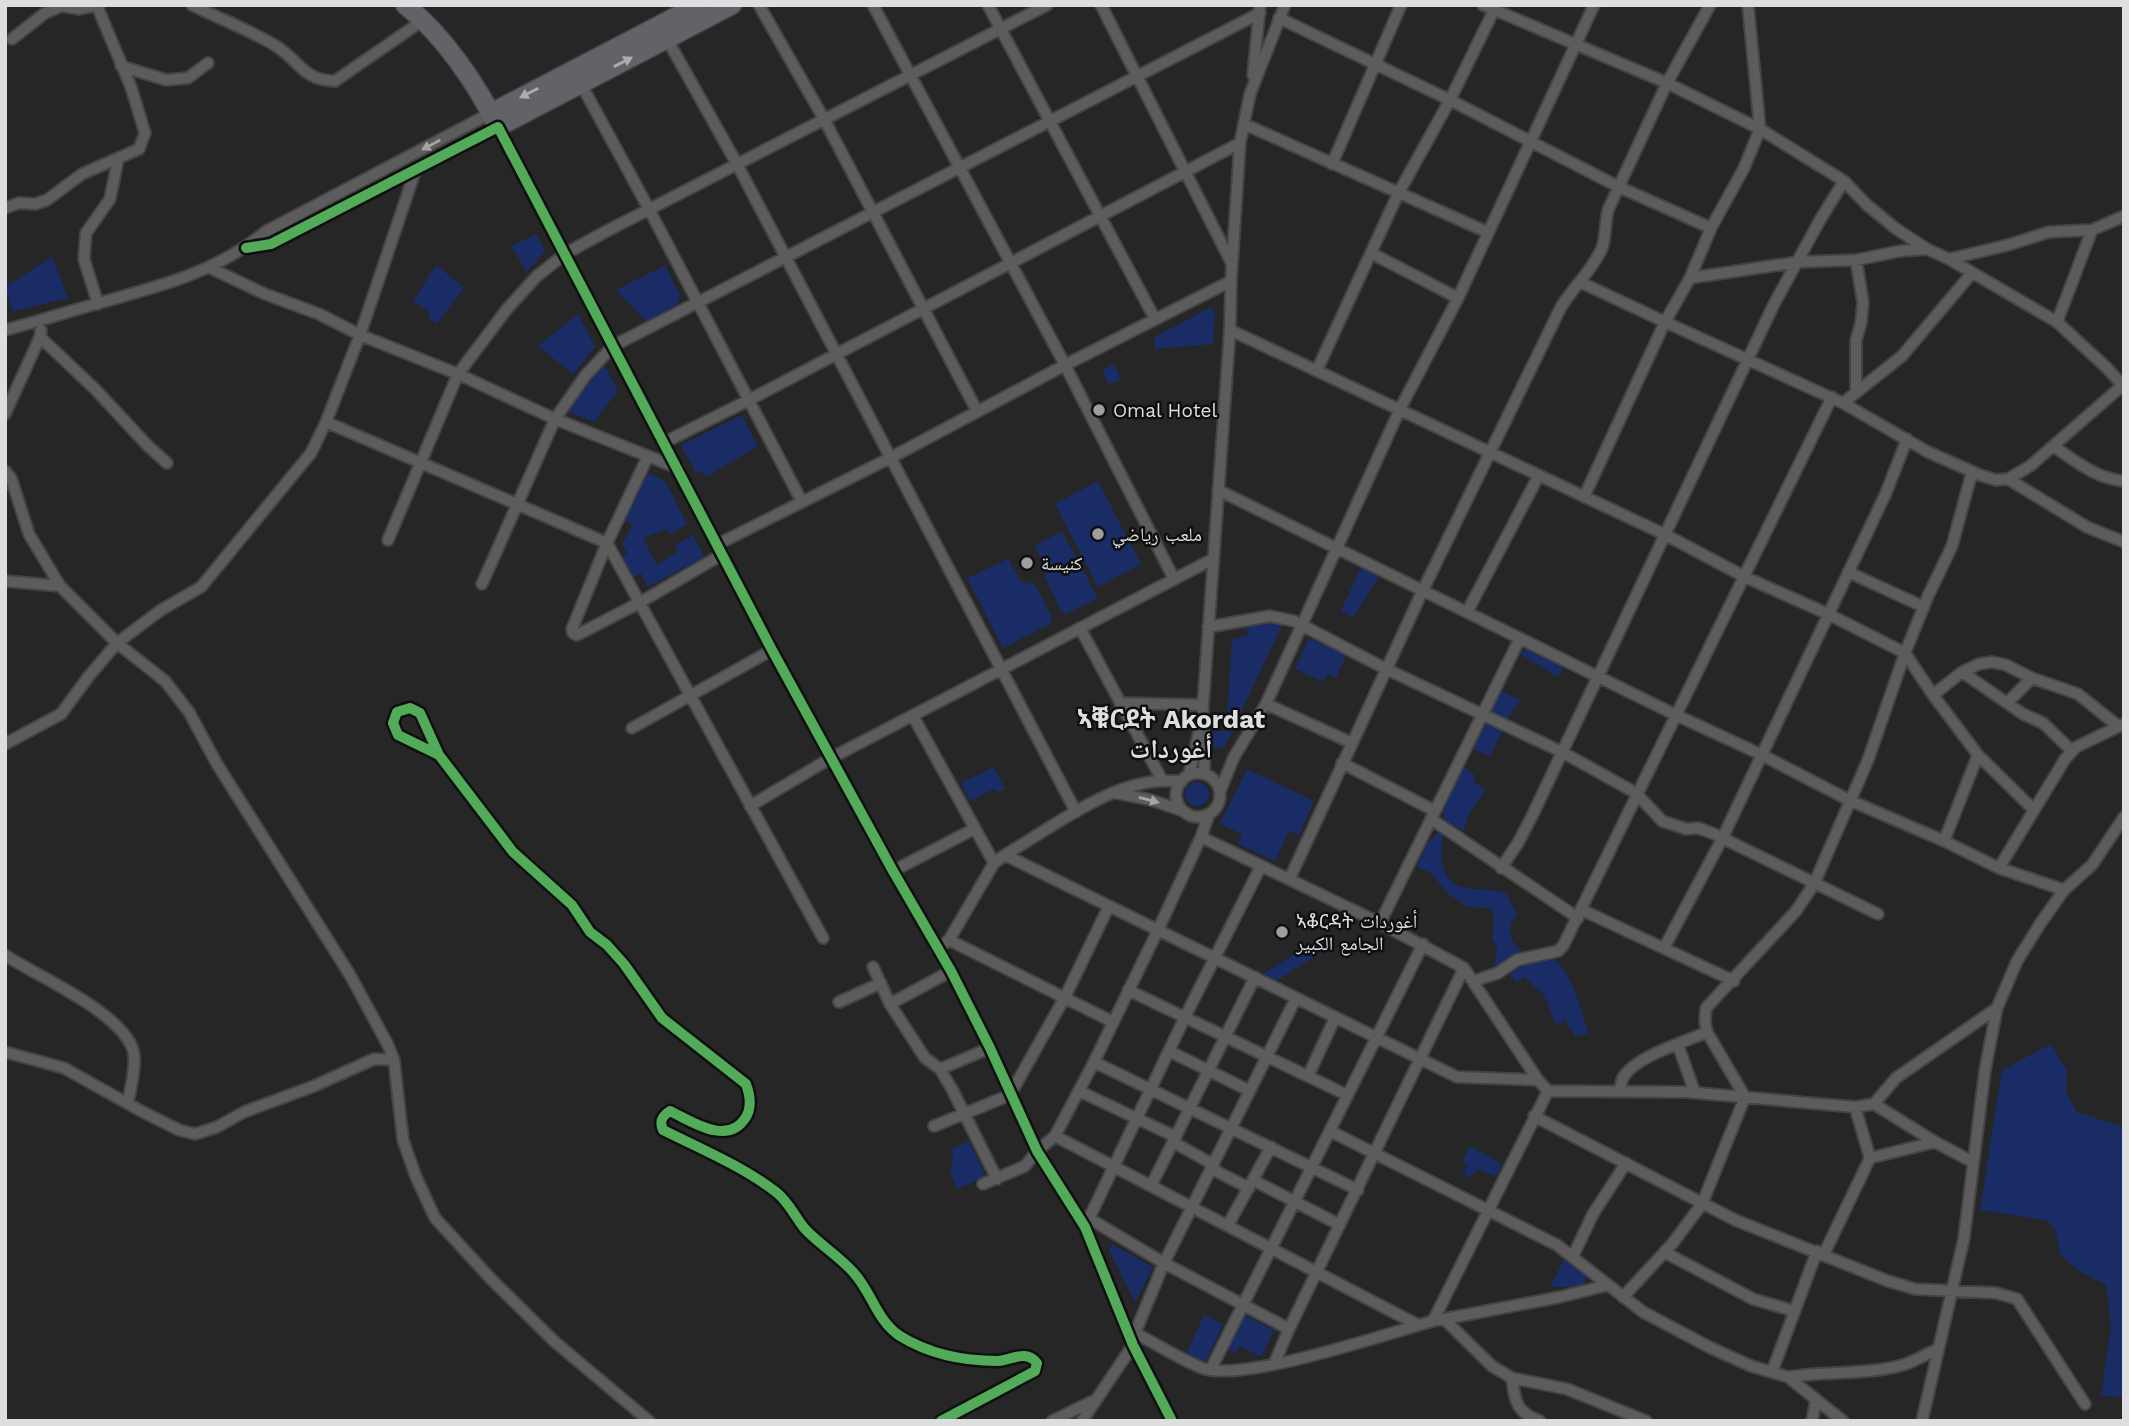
<svg xmlns="http://www.w3.org/2000/svg" width="2129" height="1426" viewBox="0 0 2129 1426" font-family="'Work Sans','Noto Naskh Arabic','Noto Sans Ethiopic',sans-serif">
  <rect width="100%" height="100%" fill="#262627"/>
  <path fill="#192c66" d="M536 234 545 251 527 272 511 246Z
    M52 257 68 298 13 311 5 287Z
    M436 265 464 288 437 324 430 319 429 312 413 302Z
    M665 265 680 296 678 304 646 321 616 290Z
    M1209 308H1212L1215 312 1213 344 1155 349V337Z
    M578 314 595 347 573 374 538 346Z
    M604 364 618 391 594 422 567 411Z
    M1114 364 1121 380 1109 384 1102 370Z
    M742 415 758 446 706 477 702 471 696 474 681 445Z
    M646 472 665 481 687 524 670 535 666 529 643 538 657 565 678 551 675 545 693 535 704 557 648 587 641 573 632 577 621 557 627 553 622 544 633 525 624 520Z
    M1098 481 1141 564 1098 587 1055 504Z
    M1062 531 1098 598 1066 614 1062 613 1044 576 1047 571 1035 546Z
    M1008 559 1021 581 1026 584 1033 581 1052 617 1050 624 1003 648 967 578Z
    M1361 567 1379 576 1353 618 1341 611Z
    M1269 618 1282 625 1224 748 1212 747 1213 731H1226L1232 640 1248 635 1246 624Z
    M1309 638 1346 655 1336 678 1327 674 1324 682 1295 669Z
    M1527 649 1563 667 1558 677 1520 654Z
    M1501 691 1520 700 1506 721 1490 712Z
    M1487 722 1503 730 1490 757 1473 748Z
    M994 767 1005 789 998 792 993 789 970 801 961 783Z
    M1463 767 1474 774V783L1486 789 1471 810 1463 831 1444 819V805Z
    M1247 769 1314 801 1299 835 1289 831 1275 861 1238 844 1242 834 1220 824Z
    M1185 794a12 12 0 1 1 24 0a12 12 0 1 1-24 0Z
    M1438 833 1443 834C1440 855 1439 883 1467 888 1480 890 1493 889 1506 893L1517 914C1507 926 1507 942 1523 950L1506 959 1494 971 1497 946 1492 938 1494 923 1493 912 1487 908 1468 907 1447 893 1431 873 1417 866 1428 842Z
    M1328 934 1334 944 1276 981 1261 975Z
    M1553 958C1570 968 1583 1013 1588 1033L1576 1037 1565 1020 1556 1025 1544 995 1524 977 1517 982 1509 975C1523 963 1536 961 1553 958Z
    M2051 1044 2067 1071 2066 1093 2077 1112 2124 1127V1397L2101 1396 2111 1327 2106 1285 2081 1272 2061 1256 2055 1229 2046 1220 1980 1210 2002 1070Z
    M969 1141 986 1177 957 1189 950 1173 953 1156 951 1149Z
    M1470 1146 1502 1164 1496 1176 1477 1169 1470 1178 1463 1174 1468 1165 1462 1161Z
    M1112 1244 1153 1267 1135 1303 1109 1250Z
    M1564 1259 1586 1272 1587 1277 1582 1287H1550Z
    M1204 1315 1223 1324 1205 1363 1186 1354Z
    M1244 1315 1274 1330 1261 1357 1240 1346 1236 1353 1227 1349Z"/>
  <g fill="none" stroke-linecap="round" stroke-linejoin="round">
    <defs>
      <path id="street" d="M192 5C220 19 250 30 276 46 301 62 302 80 335 81L422 21
        M759 5 824 119 977 411
        M873 5 1065 365 1174 579
        M988 5 1155 319
        M1101 5 1231 262
        M1483 5 1667 83 1760 129 1844 181 1867 205 1895 228 1927 249 1949 259 2057 322 2107 368 2124 387
        M1279 18 1450 100 1619 187 1711 228 1690 278 1665 322 1580 282
        M12 39 45 13 62 6 79 9 99 5
        M667 39 737 164 1076 812
        M121 66 166 80 188 78 208 63
        M1253 75 1260 5
        M581 84 649 209 802 502
        M1244 124 1487 232
        M1332 164 1401 5
        M5 208 19 203 35 204 47 200 82 174 139 149 145 133 131 87 97 6
        M1711 228 1744 168 1760 129 1748 5
        M246 248 271 244 498 127 772 650 893 871 951 971 990 1048 1037 1151 1085 1227 1133 1345 1172 1421
        M1371 253 1458 298
        M1949 259 2008 245 2049 232 2092 230 2124 216
        M210 268 265 294 319 314 360 335 458 374 555 419 678 468
        M1690 278 1798 262 1856 260 1900 251 1927 249
        M98 304 84 259 86 233 110 199 118 160
        M2057 322 2092 230
        M5 330C37 322 67 312 99 303 160 286 215 273 265 232L491 113
        M1230 330 1666 535 1745 577 1828 614 1905 653 1933 695 1978 755 1944 841
        M40 337 95 389 148 446 167 463
        M1317 370 1398 194 1450 100 1494 10
        M1856 391V340L1861 323 1863 302 1856 260
        M1843 403 1902 356 1972 273
        M5 414 40 337 41 330
        M326 422 607 543 823 938
        M665 442 749 400 1240 143
        M2053 446C2077 462 2095 478 2124 481
        M648 456 607 543 572 629 573 633 577 635 639 603 723 554
        M5 471 11 478 29 534 60 586 117 643 165 681 189 712 217 764 350 975 388 1045 394 1060 403 1140 416 1177 435 1218 492 1280 555 1342 649 1421
        M2008 479 2087 527 2124 542
        M1218 490 1676 715 1762 755 1849 800 1944 841 1999 868 2064 890
        M1584 497 1665 322 1843 403 1928 452 1980 475 1996 480 2008 479 2030 466 2123 385
        M388 540 458 374 507 309 537 276 565 254 603 233 1047 5
        M718 544 892 457 1065 365 1231 281
        M1848 572 1924 607
        M5 581 60 586
        M482 584 555 419 585 376 613 346 1260 13
        M1467 612 1539 475
        M1208 627 1270 616 1294 621 1386 669 1562 752 1636 793 1662 821 1686 829 1698 828 1712 833 1878 914
        M1080 628 1162 780
        M1962 672 2023 714 2043 723 2072 751
        M1933 695 1962 672 1979 664 1992 662 2006 665 2032 678 2078 694 2118 726
        M1120 703 1203 705
        M2007 703 2032 678
        M1266 704 1352 743
        M913 716 994 863
        M1202 725 1205 745 1204 774
        M632 728 772 650
        M5 744 61 714 89 676 117 643 161 610 201 587 311 453 326 422 360 335 416 169
        M439 755 398 735 393 723 397 712 410 708 420 713 439 755 513 852 572 905 590 932 607 945 624 964 662 1018 746 1084C750 1095 752 1107 746 1117 728 1147 691 1121 670 1111 662 1116 659 1121 663 1130 701 1149 742 1166 776 1192 789 1202 795 1217 805 1229 820 1245 839 1256 853 1272 872 1292 876 1320 900 1336 929 1354 964 1361 998 1361 1012 1360 1026 1349 1037 1363L1035 1371 941 1421
        M1978 755 2033 809
        M1342 763 1435 811
        M1176 795a22 22 0 1 1 44 0a22 22 0 1 1-44 0Z
        M1189 775 1202 719 1230 330 1231 281 1240 143 1250 94 1285 5
        M1220 791 1234 757 1266 704 1400 409 1458 298 1594 5
        M1116 793 1151 800 1183 811
        M750 806 831 758 1213 559
        M1431 819 1578 918
        M1201 837 1380 923 1464 968 1538 1080
        M1005 855 1457 1077 1538 1080 1548 1091 1686 1092 1855 1107 1874 1104 1896 1078 1997 1008
        M1501 868 1518 843 1533 814 1774 304 1820 220 1844 181
        M1999 868 2065 759 2076 747 2124 724
        M893 871 974 829
        M1290 878 1423 590 1561 307C1574 286 1592 271 1602 248 1606 237 1605 223 1608 210L1667 83 1710 5
        M1582 910 1734 981
        M1380 923 1520 638
        M949 940 1113 1022
        M1664 948 1722 839 1886 493 1907 439
        M937 949 949 940 994 863 1005 855C1054 826 1122 772 1181 782
        M5 955C36 976 129 1015 134 1055 136 1070 130 1089 128 1103
        M873 967 890 1004 925 1058 940 1069 952 1089 997 1179
        M1474 981 1498 973 1517 960 1558 951 1563 946 1832 397
        M1128 990 1347 1095
        M839 1002 881 983
        M890 1004 951 971
        M1678 1045 1695 1093
        M1169 1051 1250 1091
        M5 1052 64 1068 141 1111 179 1130 195 1134 217 1127 244 1112 314 1086 374 1059 394 1060
        M1094 1062 1358 1190
        M940 1069 990 1048
        M1308 1076 1335 1018
        M1079 1091 1176 1137
        M1620 1091C1621 1086 1621 1080 1624 1076 1637 1056 1685 1042 1707 1032
        M1874 1104 1935 1142 1973 1162
        M1534 1116 1735 1220 1888 1281 1915 1289 1996 1293 2017 1299 2085 1404
        M934 1126 1010 1095 1065 997 1109 906
        M1330 1131 1557 1245 1643 1312 1711 1348 1751 1366 1788 1377 1843 1421
        M1055 1136 1418 1325
        M1173 1142 1214 1165
        M1870 1158 1935 1142
        M1212 1169 1249 1188
        M1253 1180 1340 1225
        M983 1184 1025 1166 1037 1151 1055 1136 1094 1062 1158 930 1201 837 1209 814
        M1152 1184 1255 977
        M1090 1219 1164 1263 1289 1329
        M1228 1225 1271 1147
        M1085 1227 1185 1017 1261 866
        M1664 1252 1753 1299 1794 1311
        M1824 1254 1870 1158 1855 1107
        M1573 1256 1593 1214 1626 1163
        M1623 1297 1672 1244 1702 1204 1745 1097 1707 1032 1705 1022 1706 1008 1796 911 1814 884 1868 760 1905 653 1928 596 1952 546 1972 472
        M1444 1319 1492 1366 1512 1378 1567 1389 1646 1421
        M1439 1320 1560 1297 1608 1285
        M1135 1333 1164 1263 1296 998
        M1129 1334 1135 1333C1157 1344 1179 1359 1202 1368 1243 1383 1385 1334 1433 1321L1548 1091
        M1274 1364 1289 1329 1464 968
        M1211 1369 1423 944
        M1772 1372 1817 1251
        M1788 1377C1826 1371 1866 1375 1903 1365 1915 1361 1926 1354 1938 1349
        M1512 1378C1515 1402 1516 1412 1540 1421
        M1052 1421 1093 1401
        M1082 1421 1133 1345
        M1812 1421 1816 1399
        M1922 1421 1964 1238 1985 1070 1997 1008 2017 961 2040 924 2064 890 2092 865 2124 817"/>
      <path id="primary" d="M405 5C443 34 477 85 498 127L732 5
        M491 113 698 5"/>
    </defs>
    <use href="#street" stroke="#444445" stroke-width="14"/>
    <use href="#primary" stroke="#444445" stroke-width="21"/>
    <use href="#street" stroke="#5c5c5d" stroke-width="10"/>
    <use href="#primary" stroke="#626368" stroke-width="18"/>
    <defs>
      <path id="cycleway" d="M246 248 271 244 498 127 772 650 893 871 951 971 990 1048 1037 1151 1085 1227 1133 1345 1172 1421
        M439 755 398 735 393 723 397 712 410 708 420 713 439 755 513 852 572 905 590 932 607 945 624 964 662 1018 746 1084C750 1095 752 1107 746 1117 728 1147 691 1121 670 1111 662 1116 659 1121 663 1130 701 1149 742 1166 776 1192 789 1202 795 1217 805 1229 820 1245 839 1256 853 1272 872 1292 876 1320 900 1336 929 1354 964 1361 998 1361 1012 1360 1026 1349 1037 1363L1035 1371 941 1421"/>
    </defs>
    <use href="#cycleway" stroke="#0f0f10" stroke-width="15"/>
    <use href="#cycleway" stroke="#51ab58" stroke-width="10"/>
  </g>
  <defs><path id="oneway-solid" d="M-6-.8H1V-3.2L6.5 0L1 3.2V.8H-6Z" transform="scale(1.75)"/></defs>
  <g fill="#acadaf">
    <use href="#oneway-solid" transform="translate(623 62) rotate(-27)"/>
    <use href="#oneway-solid" transform="translate(529 93) rotate(153)"/>
  </g>
  <g fill="#a3a4a4">
    <use href="#oneway-solid" transform="translate(431 145) rotate(152)"/>
    <use href="#oneway-solid" transform="translate(1149 800) rotate(15)"/>
  </g>
  <g fill="#9d9e9f" stroke="#0f0f10" stroke-width="2.5">
    <circle cx="1099" cy="410" r="7"/>
    <circle cx="1098" cy="534" r="7"/>
    <circle cx="1027" cy="563" r="7"/>
    <circle cx="1282" cy="932" r="7"/>
  </g>
  <g text-anchor="middle" dominant-baseline="central" stroke-width="5" stroke-linejoin="round" paint-order="stroke">
    <g font-size="19" fill="#dddedf" stroke="#0f0f10" text-anchor="start">
      <text x="1113" y="410">Omal Hotel</text>
      <text x="1112" y="534">ملعب رياضي</text>
      <text x="1041" y="563">كنيسة</text>
      <text x="1296" y="921">ኣቆርዳት أغوردات<tspan x="1296" dy="22">الجامع الكبير</tspan></text>
    </g>
    <g font-size="26" font-weight="bold" fill="#dddedf" stroke="#0f0f10">
      <text x="1171" y="719">ኣቑርደት Akordat<tspan x="1171" dy="30">أغوردات</tspan></text>
    </g>
  </g>
  <rect width="2129" height="1426" fill="none" stroke="#dddedf" stroke-width="14"/>
</svg>
